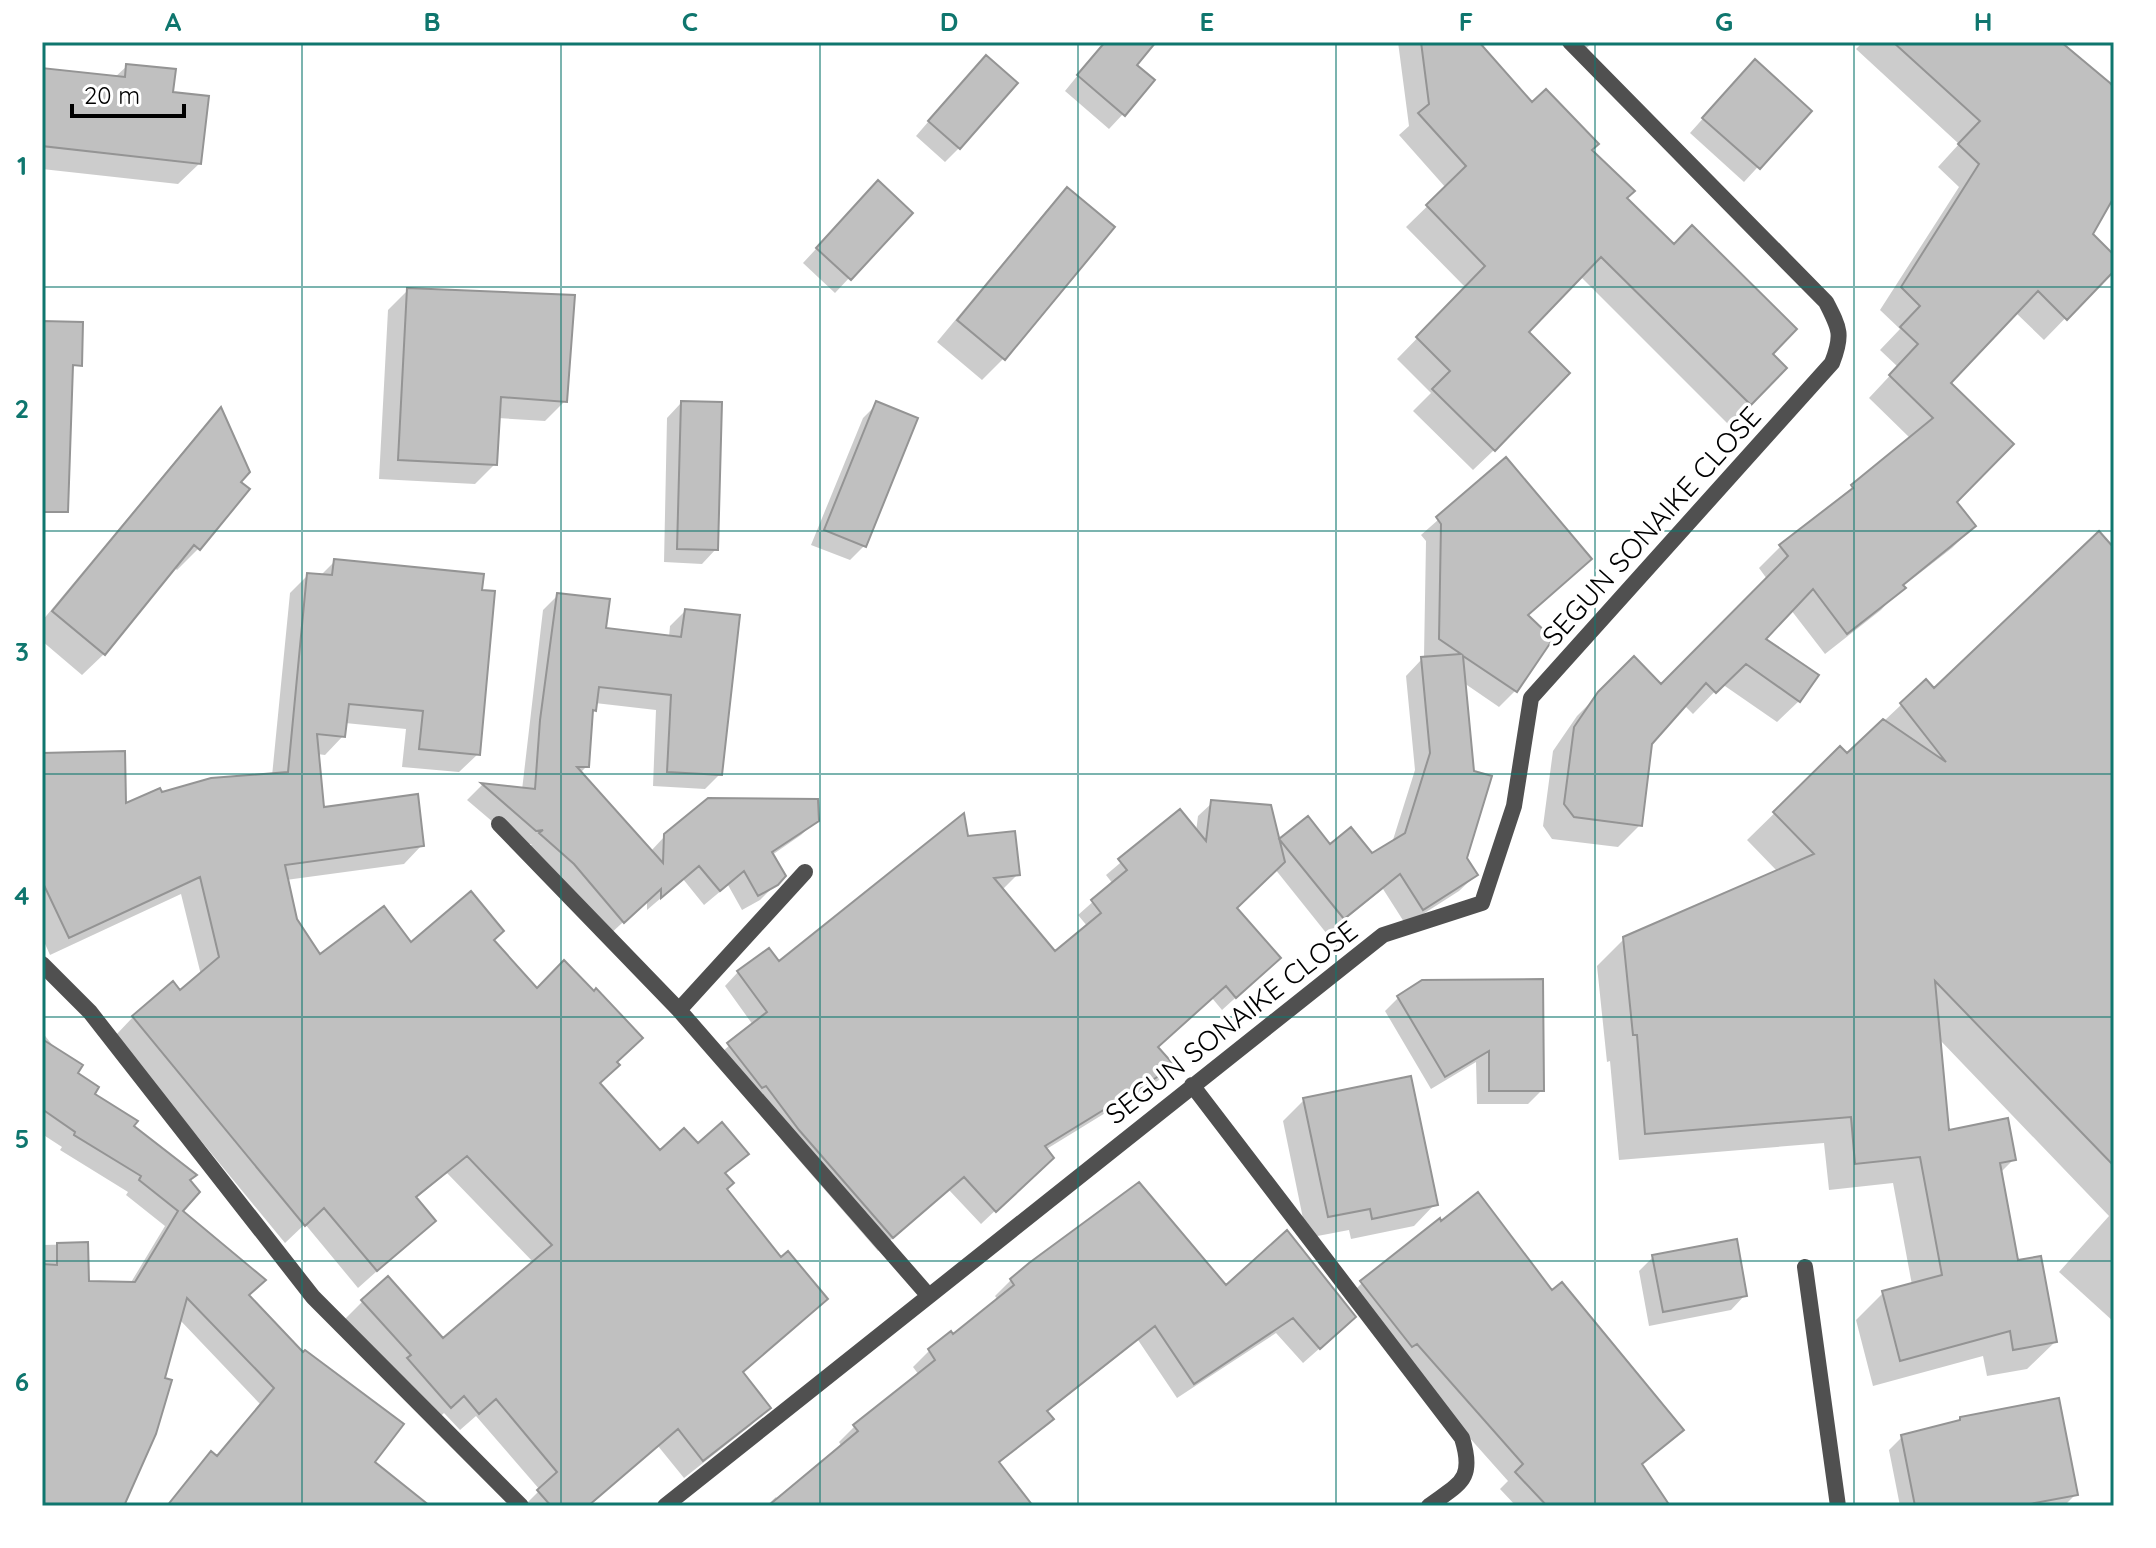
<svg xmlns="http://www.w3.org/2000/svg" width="2156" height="1548" viewBox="0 0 2156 1548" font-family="Quicksand,sans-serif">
  <rect width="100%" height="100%" fill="#fff"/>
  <path fill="#0003" d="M1105 42H1154L1134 65 1123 114 1109 129 1065 91Z
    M1398 42H1492L1481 47 1532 105 1590 150 1625 198 1785 368 1729 425 1580 276 1526 332 1494 450 1473 470 1413 411 1431 393 1397 359 1466 288 1406 227 1446 188 1399 135 1409 126Z
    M1564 42H1593L1578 56Z
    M1863 42H2058L2114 91V193L2090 235 2114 258V268L2044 340 2015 312 1948 383 1954 501 1974 526 1952 548 1902 587 1881 610 1825 654 1791 610 1763 639 1799 701 1777 722 1722 684 1693 714 1684 705 1651 743 1640 825 1618 847 1552 839 1543 826 1553 751 1577 716 1634 659 1661 687 1767 579 1759 568 1781 546 1911 439 1869 398 1898 367 1880 350 1900 329 1880 310 1959 187 1938 167 1959 144 1856 49Z
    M127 66 171 93 200 163 178 184 42 169V70L114 78Z
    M972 71 959 148 945 162 916 136Z
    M1741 76 1809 111 1744 182 1690 133Z
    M1067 190 1112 228 1003 359 982 380 937 342 1046 211Z
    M864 197 910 213 835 293 803 263Z
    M408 290 565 401 545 421 498 418 495 464 475 484 379 479 388 310Z
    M681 403 716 549 702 564 664 562 667 418Z
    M877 404 915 420 864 546 850 560 811 545 863 418Z
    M220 411 198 549 177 570 174 567 104 654 82 675 42 641V621L200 431Z
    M1506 460 1526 616 1550 640 1515 691 1499 707 1464 683 1465 858 1476 875 1459 891 1406 925 1383 889 1327 934 1275 869 1235 908 1264 972 1222 1010 1212 998 1156 1048 1173 1066 1159 1080 1045 1150 1037 1171 981 1224 949 1190 878 1251 785 1144 751 1098 715 1058 753 1025 725 986 738 972 778 964 966 838 1018 874 1004 888 1000 889 1055 954 1088 927 1078 915 1113 884 1106 875 1180 812 1196 832 1198 816 1212 803 1278 842 1307 819 1330 846 1372 856 1392 843 1415 770 1406 676 1422 659H1428L1424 656 1426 541 1421 535Z
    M2114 551V1322L2059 1272 2109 1216 1939 1039 1947 1132 2014 1159 2000 1173 2017 1262 2055 1342 2027 1369 1987 1376 1983 1356 1873 1386 1856 1320 1883 1293 1912 1285 1893 1183 1829 1190 1824 1143 1619 1160 1610 1061 1607 1062 1597 966 1624 939 1778 872 1747 840 1840 749 1847 756 1902 704 1934 691Z
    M335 561 478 754 459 772 402 767 406 729 345 723 343 736 325 755 317 754 322 810 422 845 404 864 286 880 295 919 320 957 411 945 492 941 537 990 615 1062 598 1084 660 1152 698 1145 746 1154 724 1175 725 1190 741 1373 768 1408 750 1426 684 1478 658 1446 587 1506H524L540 1490 476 1416 460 1430 444 1413 431 1425 345 1319 363 1301 443 1341 534 1263 447 1173 415 1199 433 1221 358 1288 305 1224 285 1243 115 1036 133 1017 180 992 201 975 181 894 50 955 42 937V755L124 806 161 795 272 776 290 593 308 575 320 576Z
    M558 595 604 630 669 637 670 626 685 611 720 774 705 789 653 786 656 710 595 703 591 712 587 766 580 773 650 852 665 836 817 820 801 835 772 855 784 876 760 900 742 910 728 885 704 905 683 879 647 910V900L608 936 525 850 532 844 520 845 467 800 482 785 522 790 543 610Z
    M1541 981 1542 1090 1528 1104H1477L1476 1062 1431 1089 1385 1011 1399 997Z
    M42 1032 92 1095 132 1127 188 1181 180 1211 372 1463 420 1506H167L197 1468 212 1454 216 1457 260 1404 179 1319 122 1506H42V1245L86 1244 87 1283 130 1284 165 1226 126 1195 128 1192 60 1150 62 1147 42 1134Z
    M1304 1100 1435 1204 1414 1226 1351 1239 1349 1230 1307 1238 1283 1121Z
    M1653 1257 1745 1295 1731 1310 1649 1326 1639 1271Z
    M1011 1280 1226 1288 1337 1333 1303 1363 1276 1333 1177 1398 1138 1340 1046 1413 1051 1419 998 1464 1030 1506H766L776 1497 778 1500 842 1447 839 1442 855 1426 919 1375 913 1367 929 1351 951 1334 953 1337 998 1300 995 1296Z
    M1362 1283 1552 1293 1681 1429 1640 1466 1668 1506H1516L1500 1489 1508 1481 1346 1299Z
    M1961 1419 2076 1494 2064 1506H1900L1889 1450 1902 1437 1957 1423Z"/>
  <path fill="#c0c0c0" stroke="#949494" stroke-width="2" d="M1105 42H1156L1137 65 1155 80 1125 116 1077 75Z
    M1421 42H1479L1532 102 1546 89 1599 144 1592 150 1635 191 1627 198 1674 244 1692 225 1797 329 1773 354 1787 368 1751 405 1601 257 1529 332 1570 373 1495 451 1432 389 1450 371 1416 337 1485 266 1426 205 1466 166 1418 113 1429 104Z
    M1893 42H2061L2110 83 2114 88V197L2093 234 2114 255V271L2067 320 2038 291 1951 383 2014 444 1957 502 1976 526 1903 585 1906 588 1847 634 1813 589 1766 639 1819 675 1800 702 1746 664 1716 693 1706 683 1652 744 1642 826 1574 817 1564 804 1574 727 1598 692 1634 656 1661 684 1788 556 1779 545 1853 488 1851 485 1933 418 1889 375 1918 344 1900 327 1920 306 1901 287 1979 164 1958 144 1980 121Z
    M986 55 1018 83 960 149 928 121Z
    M1755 59 1812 111 1760 169 1702 118Z
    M126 64 176 69 173 92 209 96 201 164 42 146V68L125 77Z
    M878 180 913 213 851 280 816 248Z
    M1067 187 1115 227 1005 360 957 320Z
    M407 288 575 295 567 402 501 397 497 465 398 460Z
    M42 321 83 322 82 366 73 365 68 512H42Z
    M681 401 722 402 718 550 677 549Z
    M876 401 918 418 866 547 824 530Z
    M221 407 250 472 241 482 250 489 200 550 194 545 105 655 52 611Z
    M1506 457 1592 559 1528 615 1553 639 1517 692 1463 656 1474 771 1492 776 1467 858 1478 875 1423 910 1400 874 1344 919 1279 839 1308 816 1330 844 1351 827 1372 853 1405 833 1430 753 1421 657 1461 654 1439 639 1441 524 1436 517Z
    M2099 531 2114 548V1166L1935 981 1949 1130 2008 1118 2016 1160 2000 1163 2018 1260 2041 1256 2057 1342 2013 1350 2010 1331 1900 1361 1882 1291 1942 1275 1920 1157 1855 1164 1851 1117 1645 1134 1637 1035H1633L1623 937 1814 854 1773 812 1840 746 1847 753 1883 719 1946 762 1900 703 1926 679 1934 688Z
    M334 559 484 574 482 590 495 591 480 755 419 749 423 711 349 704 345 737 317 734 324 807 418 794 424 846 285 865 297 919 320 954 384 906 411 942 471 891 504 931 494 940 537 988 564 960 594 991 596 988 643 1038 617 1062 620 1065 600 1083 660 1150 684 1128 698 1143 722 1122 749 1154 725 1173 734 1183 727 1189 781 1257 788 1251 828 1299 743 1372 771 1408 703 1461 678 1429 588 1506H551L537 1490 557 1472 496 1399 479 1414 464 1396 451 1408 407 1358 411 1355 361 1300 388 1276 443 1338 552 1245 467 1156 416 1197 436 1221 377 1271 324 1208 305 1226 132 1016 173 981 180 990 219 957 200 877 69 938 42 881V753L125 751 126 803 160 788 162 792 211 778 288 772 307 573 332 575Z
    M557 593 610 599 606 628 681 637 685 609 740 615 722 775 667 772 671 695 599 687 596 711 593 710 589 767H577L663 863 664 834 708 798 818 799 819 821 772 852 786 876 778 885 758 896 744 871 720 891 699 866 661 898V889L624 923 574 864 539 833 543 830 536 831 481 783 535 789 540 720Z
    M1211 800 1271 805 1285 862 1237 908 1281 958 1236 998 1226 986 1158 1047 1175 1066 1045 1146 1054 1158 996 1212 964 1177 893 1238 799 1130 766 1086 762 1088 727 1043 767 1012 737 971 769 948 779 961 964 813 968 836 1015 831 1020 875 994 878 1055 951 1101 913 1091 900 1127 870 1118 859 1180 809 1206 841Z
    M1543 979 1544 1091H1489V1051L1445 1077 1397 996 1422 980Z
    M42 1039 83 1065 78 1073 99 1087 95 1094 138 1121 134 1126 197 1175 190 1180 200 1192 183 1211 266 1280 249 1295 303 1352 305 1350 404 1424 375 1462 430 1506H167L211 1451 217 1456 274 1388 187 1298 165 1378 172 1380 156 1434 124 1506H42V1264L57 1265V1243L88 1242 89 1281 135 1282 178 1211 139 1180 141 1176 74 1135 75 1132 42 1109Z
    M1411 1076 1438 1205 1372 1219 1370 1209 1328 1217 1303 1098Z
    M1139 1182 1226 1285 1287 1230 1356 1317 1320 1349 1293 1318 1194 1384 1155 1326 1047 1411 1054 1419 999 1462 1033 1506H768L858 1431 853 1425 935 1360 928 1349 951 1331 953 1334 1014 1285 1010 1279 1029 1263Z
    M1478 1192 1552 1290 1562 1282 1684 1430 1642 1464 1670 1506H1547L1515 1472 1523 1464 1417 1344 1412 1347 1360 1281 1440 1218 1441 1221Z
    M1737 1239 1747 1296 1663 1312 1652 1255Z
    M2059 1398 2078 1495 2019 1506H1915L1901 1435 1960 1420V1417Z"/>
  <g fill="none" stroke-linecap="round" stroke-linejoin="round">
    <path stroke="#505050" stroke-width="16" d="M499 824 679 1010 928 1295
      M42 964 90 1012 313 1297 521 1506
      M679 1010 805 872
      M1192 1085 1462 1438C1475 1480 1460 1483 1429 1506
      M1805 1267 1838 1506
      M665 1506 1383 935 1482 903 1514 806 1531 698 1832 363C1843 335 1840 329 1826 302L1570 42"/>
  </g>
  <path fill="none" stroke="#0f766e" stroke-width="2" stroke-opacity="0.55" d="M302 42V1506M561 42V1506M820 42V1506M1078 42V1506M1336 42V1506M1595 42V1506M1854 42V1506M42 287H2114M42 531H2114M42 774H2114M42 1017H2114M42 1261H2114"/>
  <g text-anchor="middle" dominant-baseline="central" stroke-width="7" stroke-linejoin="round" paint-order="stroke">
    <g font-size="28" fill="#000" stroke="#fff">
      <text transform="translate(1651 526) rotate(-48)">SEGUN SONAIKE CLOSE</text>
      <text transform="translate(1231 1022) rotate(-38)">SEGUN SONAIKE CLOSE</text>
    </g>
  </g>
  <rect width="2156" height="1548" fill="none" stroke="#ffffff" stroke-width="88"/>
  <path d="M72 104v12h112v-12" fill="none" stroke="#000000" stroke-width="4"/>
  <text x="84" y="104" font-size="24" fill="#000000" stroke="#ffffff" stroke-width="6" paint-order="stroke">20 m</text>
  <rect x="44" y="44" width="2068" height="1460" fill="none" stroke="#0f766e" stroke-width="3"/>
  <g font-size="26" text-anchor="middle" font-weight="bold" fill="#0f766e">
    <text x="173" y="31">A</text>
    <text x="432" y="31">B</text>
    <text x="690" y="31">C</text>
    <text x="949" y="31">D</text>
    <text x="1207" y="31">E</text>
    <text x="1466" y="31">F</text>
    <text x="1724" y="31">G</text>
    <text x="1983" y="31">H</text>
    <text x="22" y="175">1</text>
    <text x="22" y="418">2</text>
    <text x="22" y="661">3</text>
    <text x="22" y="905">4</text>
    <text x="22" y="1148">5</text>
    <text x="22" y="1391">6</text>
  </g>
</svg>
